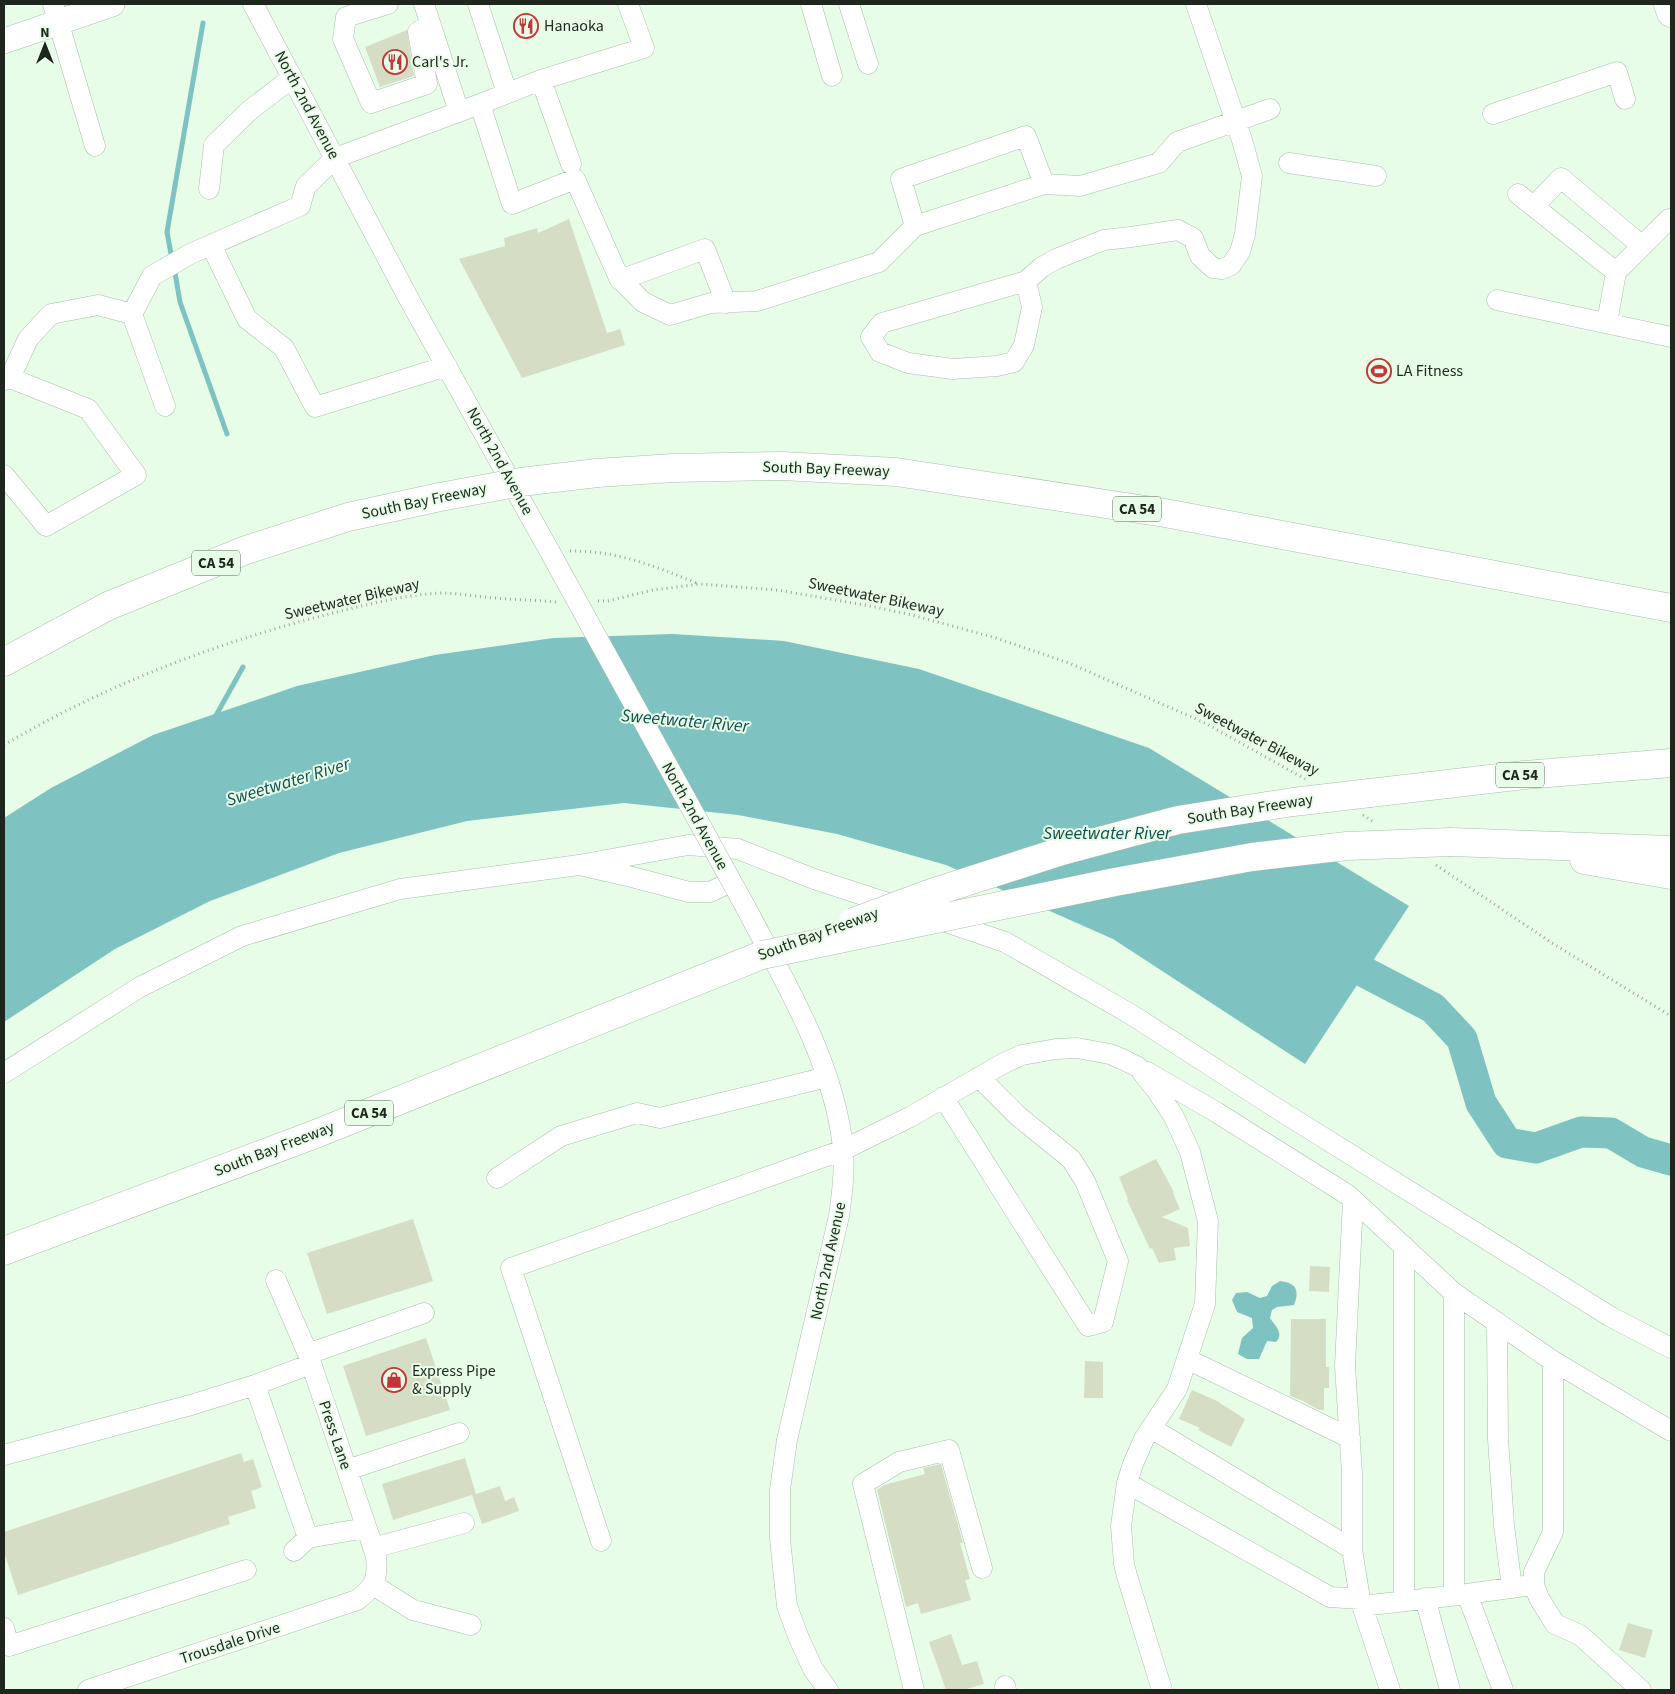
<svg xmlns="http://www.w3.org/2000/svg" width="1675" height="1694" viewBox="0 0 1675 1694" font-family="'Source Sans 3',sans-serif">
  <rect width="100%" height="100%" fill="#e7fde8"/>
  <path fill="#7ec2c2" d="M673 634 784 641 919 669 1149 748 1409 906 1305 1064 1113 939 946 865 837 834 738 815 624 803 467 821 339 853 210 901 115 949 4 1022V818L51 788 153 735 297 686 435 655 553 638Z
    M1280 1281C1296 1283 1300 1290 1294 1305L1277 1307 1272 1310 1270 1318C1276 1327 1284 1333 1276 1342L1267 1341 1259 1359H1247L1238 1354 1242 1338 1253 1328 1252 1318 1237 1312 1232 1300 1236 1293 1247 1292 1260 1298 1267 1296 1272 1286Z"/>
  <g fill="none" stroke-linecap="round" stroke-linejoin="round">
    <path stroke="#7ec2c2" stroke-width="5" d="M172 259 167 232 203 23
      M174 267 180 302 227 434
      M214 719 243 667"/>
    <path stroke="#7ec2c2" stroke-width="31" d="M1328 953 1433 1008 1462 1039 1481 1103 1507 1143 1536 1148 1581 1132 1611 1133 1643 1152 1671 1160"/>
  </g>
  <path fill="#d5dec5" d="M407 30 414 76 380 87 365 47Z
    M569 219 607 333 620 329 625 345 522 378 459 259 505 246 504 238 537 228 538 233Z
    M1156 1159 1174 1192 1173 1193 1180 1209 1162 1217 1188 1228 1190 1246 1174 1248 1176 1260 1159 1263 1152 1248 1150 1249 1127 1200 1128 1199 1119 1177Z
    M413 1219 433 1281 327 1314 307 1253Z
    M1310 1266 1330 1267 1329 1292 1309 1291Z
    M1291 1319H1326V1367H1329V1388H1324V1410H1319L1303 1401 1290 1396Z
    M426 1338 450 1410 366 1436 343 1366Z
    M1085 1361 1103 1362V1398H1084Z
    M1192 1390 1217 1401 1245 1419 1231 1447 1198 1430 1200 1428 1179 1419Z
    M241 1453 244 1462 253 1459 262 1487 251 1491 256 1508 228 1517 230 1524 18 1595 4 1552V1532Z
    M465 1458 476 1494 500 1486 505 1501 514 1497 519 1511 482 1524 472 1495 393 1520 382 1484Z
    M941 1464 963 1543H960L970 1579 965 1580 971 1600 921 1614 918 1603 906 1607 877 1490 884 1485 925 1474 923 1468Z
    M1628 1623 1653 1630 1645 1658 1619 1650Z
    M951 1634 962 1665 977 1661 984 1684 963 1690H946L929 1642Z"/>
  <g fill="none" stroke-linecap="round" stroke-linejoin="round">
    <defs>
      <path id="minor" d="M53 4 95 146
        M253 4 410 301 550 552
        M388 4 346 17 343 39 371 103 427 84 418 32 430 25
        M424 4 459 112
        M478 4 507 93
        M811 4 832 76
        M849 4 868 64
        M480 104 541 80
        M1493 114 1617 72 1625 99
        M1289 163 1376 176
        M571 164 541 80 644 48 628 4
        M209 189 214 145 250 110 292 78
        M1518 194 1616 272
        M1534 206 1561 178 1642 246
        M915 226 901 179 1026 136 1044 184
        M211 245 247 319 284 348 315 407 447 366
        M620 280 705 249 726 303
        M1026 281 1032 307 1024 345 1014 362 997 366 953 369 908 363 880 352 871 337 882 323 1026 281 1042 267 1056 259 1104 240 1131 237 1178 230 1193 238 1200 256 1213 268 1222 269 1231 265 1240 252 1245 234 1252 176 1242 140 1196 4
        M1497 300 1671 337
        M1607 323 1616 272 1669 219
        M4 380 10 378 28 339 51 314 98 305 132 314
        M165 406 132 314 152 276 190 254 300 206 306 186 335 158 480 104 512 204 575 179 619 278 643 302 670 315 711 303 757 301 879 262 915 226 1044 184 1080 186 1159 163 1177 142 1270 109
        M4 475 46 526 136 475 88 409 10 378
        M579 865 688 845 738 849 814 879 900 907
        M745 906C785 982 834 1062 843 1148 845 1171 842 1194 839 1216L787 1440 780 1490V1539L787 1606 798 1636 813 1669 828 1690
        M937 919 1005 942 1132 1015 1276 1108 1611 1317 1671 1348
        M1147 1072 1216 1112 1348 1195 1454 1293 1553 1361 1671 1431
        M4 1073 140 987 242 936 400 889 579 865 632 877 689 892H710L731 882
        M943 1097 1088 1326 1103 1322 1118 1261 1085 1181 1071 1159 1018 1116 979 1077
        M497 1178 561 1136 637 1113 660 1118 827 1077
        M1353 1200 1345 1366 1352 1474V1549L1360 1599 1390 1690
        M1404 1246V1601
        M1497 1322 1498 1439 1504 1525 1512 1588
        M308 1354 424 1313
        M1187 1359 1350 1438
        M1553 1361V1532L1534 1572V1585L1539 1598 1555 1624 1580 1635 1641 1690
        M1151 1428 1352 1549
        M4 1455 191 1405 255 1385
        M347 1470 459 1433
        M1127 1483 1330 1597 1360 1599
        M308 1538 255 1385 311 1364
        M601 1541 511 1268 843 1150 910 1117 1004 1063 1022 1055 1056 1049 1077 1048 1110 1054 1122 1059 1138 1067 1157 1091 1174 1117 1190 1152 1208 1221 1205 1304 1177 1389 1144 1439 1133 1464 1127 1483 1121 1526 1124 1564 1127 1576 1162 1690
        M373 1548 464 1523
        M294 1551 308 1538 366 1528
        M373 1585 413 1610 471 1625
        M1467 1594 1525 1586
        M1454 1595V1293
        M1425 1598 1450 1690
        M1362 1606 1467 1594 1503 1690
        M4 1628 9 1646 246 1570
        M1005 1686 1006 1690
        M88 1690 357 1600C375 1587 378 1579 376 1556L308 1354 276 1280
        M914 1690 863 1484 899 1462 949 1450 982 1568"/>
      <path id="major" d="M4 41 112 4"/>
      <path id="highway" d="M1668 4 1671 13
        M597 473 673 468 782 466 896 472 1165 513 1671 608
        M4 662 108 606 246 550 348 517 440 497
        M1370 793 1524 775 1671 763
        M1451 842 1671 850
        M1584 860 1671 875
        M4 1251 313 1135 762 955"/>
    </defs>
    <use href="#minor" stroke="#a8beaa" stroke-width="21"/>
    <use href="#major" stroke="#a8beaa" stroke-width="26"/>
    <use href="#highway" stroke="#a8beaa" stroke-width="29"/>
    <path stroke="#97a898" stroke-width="3" stroke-dasharray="1 4" stroke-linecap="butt" d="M570 551C619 551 654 566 699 584
      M598 601H608L653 590 700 584 777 590 865 605 912 615 996 638 1069 663 1205 723 1305 779
      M4 745C103 686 213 644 325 615 362 606 401 595 440 593 459 593 477 597 496 598 516 600 536 600 556 602
      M1363 815 1375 823
      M1436 865 1552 943 1671 1016"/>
    <use href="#minor" stroke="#fff" stroke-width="20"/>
    <use href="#major" stroke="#fff" stroke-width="25"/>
    <use href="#highway" stroke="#fff" stroke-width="28"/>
    <defs>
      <path id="minor-bridge" d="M550 552 745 906"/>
      <path id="highway-bridge" d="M440 497 521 482 597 473
        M853 922 928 894 1062 851 1178 820 1293 802 1370 793
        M762 955 1115 882 1252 857 1347 846 1451 842"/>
    </defs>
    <use href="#minor-bridge" stroke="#a8beaa" stroke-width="21" stroke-linecap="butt"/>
    <use href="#highway-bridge" stroke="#a8beaa" stroke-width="29" stroke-linecap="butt"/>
    <use href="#minor-bridge" stroke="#fff" stroke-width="20"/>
    <use href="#highway-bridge" stroke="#fff" stroke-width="28"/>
  </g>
  <defs>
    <symbol id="restaurant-ring" viewBox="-11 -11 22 22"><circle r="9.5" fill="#e7fde8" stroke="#c43535" stroke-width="1.5"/><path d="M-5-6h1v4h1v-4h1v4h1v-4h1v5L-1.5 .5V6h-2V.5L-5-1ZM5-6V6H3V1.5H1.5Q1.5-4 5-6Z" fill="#c43535"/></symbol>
    <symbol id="stadium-ring" viewBox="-11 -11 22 22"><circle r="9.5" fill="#e7fde8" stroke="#c43535" stroke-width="1.5"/><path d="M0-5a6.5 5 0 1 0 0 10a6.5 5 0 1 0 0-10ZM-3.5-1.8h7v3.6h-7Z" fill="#c43535"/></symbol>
    <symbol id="shop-ring" viewBox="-11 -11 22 22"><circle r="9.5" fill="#e7fde8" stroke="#c43535" stroke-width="1.5"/><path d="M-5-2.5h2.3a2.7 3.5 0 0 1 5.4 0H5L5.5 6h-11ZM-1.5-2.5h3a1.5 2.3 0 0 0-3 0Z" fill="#c43535"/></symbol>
  </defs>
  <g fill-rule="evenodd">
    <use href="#restaurant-ring" x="512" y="12" width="28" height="28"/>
    <use href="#restaurant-ring" x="381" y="48" width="28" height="28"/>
    <use href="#stadium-ring" x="1365" y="357" width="28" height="28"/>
    <use href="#shop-ring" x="380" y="1366" width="28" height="28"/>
  </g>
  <g text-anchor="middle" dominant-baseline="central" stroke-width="4" stroke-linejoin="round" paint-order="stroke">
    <g fill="#e7fde8" stroke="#5a665b" stroke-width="1">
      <rect x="1113" y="496.5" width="48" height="25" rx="4"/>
      <rect x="192" y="550.5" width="48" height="25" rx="4"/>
      <rect x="1496" y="762.5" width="48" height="25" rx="4"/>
      <rect x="345" y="1100.5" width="48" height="25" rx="4"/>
    </g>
    <g font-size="15" font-weight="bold" fill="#1e261e">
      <text x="1137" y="509">CA 54</text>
      <text x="216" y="563">CA 54</text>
      <text x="1520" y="775">CA 54</text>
      <text x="369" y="1113">CA 54</text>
    </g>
    <g font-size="16" fill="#1e261e" stroke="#e7fde8" text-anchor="start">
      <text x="544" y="26">Hanaoka</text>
      <text x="412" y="62">Carl's Jr.</text>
      <text x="1396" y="371">LA Fitness</text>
      <text x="412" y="1371">Express Pipe<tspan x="412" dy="18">&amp; Supply</tspan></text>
    </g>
    <g font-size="16" fill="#1e261e" stroke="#e7fde8">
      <text transform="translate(307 105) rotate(62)">North 2nd Avenue</text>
      <text transform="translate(500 461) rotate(61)">North 2nd Avenue</text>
      <text transform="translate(826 469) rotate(2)">South Bay Freeway</text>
      <text transform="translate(424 501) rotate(-12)">South Bay Freeway</text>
      <text transform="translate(876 597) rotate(12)">Sweetwater Bikeway</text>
      <text transform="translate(352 599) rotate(-13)">Sweetwater Bikeway</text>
      <text transform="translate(1257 739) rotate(28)">Sweetwater Bikeway</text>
      <text transform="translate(1250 809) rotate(-9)">South Bay Freeway</text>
      <text transform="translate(695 816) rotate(61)">North 2nd Avenue</text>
      <text transform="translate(818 934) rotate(-20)">South Bay Freeway</text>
      <text transform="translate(274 1149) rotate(-21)">South Bay Freeway</text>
      <text transform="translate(828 1261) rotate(-78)">North 2nd Avenue</text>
      <text transform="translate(335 1435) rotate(71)">Press Lane</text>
      <text transform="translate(230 1643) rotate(-18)">Trousdale Drive</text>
    </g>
    <g font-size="18" font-style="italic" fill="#104d4e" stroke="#e7fde8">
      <text transform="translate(685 721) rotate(5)">Sweetwater River</text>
      <text transform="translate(288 782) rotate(-17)">Sweetwater River</text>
      <text x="1107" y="833">Sweetwater River</text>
    </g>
  </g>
  <rect width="1675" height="1694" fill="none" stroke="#1e261e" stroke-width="10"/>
  <g transform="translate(45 45)" stroke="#e7fde8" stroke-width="4" paint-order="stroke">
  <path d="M0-4L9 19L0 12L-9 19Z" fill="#1e261e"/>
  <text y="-8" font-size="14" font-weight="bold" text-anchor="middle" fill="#1e261e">N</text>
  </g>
</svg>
